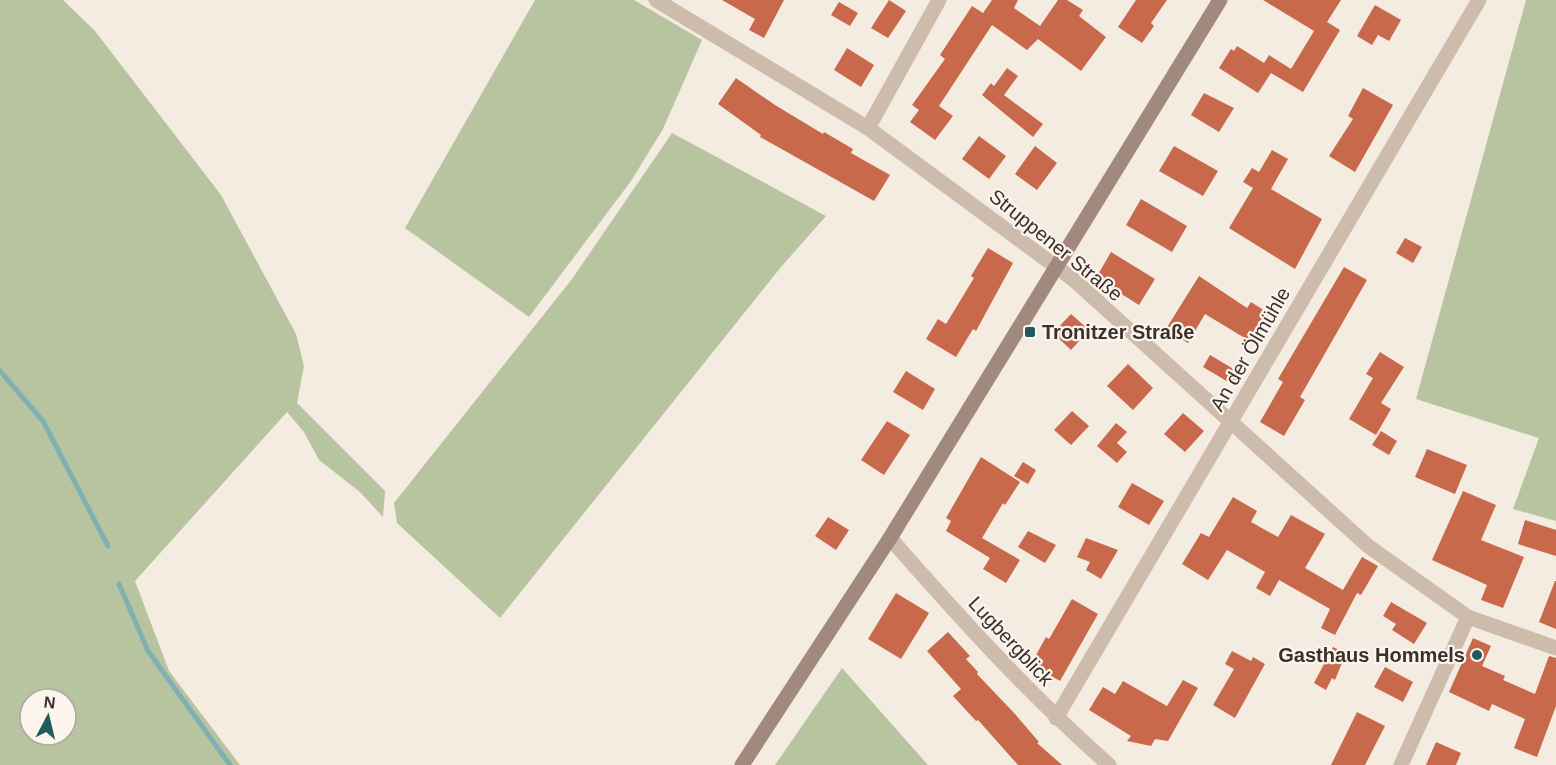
<svg xmlns="http://www.w3.org/2000/svg" width="1556" height="765" viewBox="0 0 1556 765" font-family="Arial,sans-serif">
  <rect width="100%" height="100%" fill="#f4ebe1"/>
  <path fill="#b8c4a0" fill-rule="evenodd" d="M0 0H63L95 31 221 195 296 334 304 366 297 403 385 491 383 517 360 492 319 460 304 432 287 412 135 581 169 671 240 765H0ZM30 699H66V735H30Z
    M535 0H634L702 40 663 129 631 181 529 317 405 228Z
    M1526 0H1556V521L1513 509 1539 438 1416 399Z
    M672 133 826 216 781 267 500 618 397 523 394 503 572 279Z
    M842 668 928 765H775Z"/>
  <g fill="none" stroke-linecap="round" stroke-linejoin="round">
    <path stroke="#7fb0b2" stroke-width="5" d="M0 371 43 421 108 546
      M119 584 148 651 230 765"/>
  </g>
  <path fill="#c8694b" d="M722 0H784L764 38 749 30 755 19Z
    M889 0 906 11 888 38 871 28Z
    M992 0H1018L1014 8 1040 26 1058 0H1067L1083 10 1079 16 1106 37 1081 71 1038 39 1027 50 992 25 939 106 953 116 935 140 910 122 919 110 912 105 945 59 940 55 972 6 983 13Z
    M1136 0H1167L1151 23 1154 26 1142 43 1118 27Z
    M1263 0H1341L1327 22 1340 30 1303 92 1271 73 1258 93 1219 68 1231 49 1234 51 1237 46 1264 63 1269 55 1291 69 1314 31Z
    M839 2 858 13 850 26 831 15Z
    M1375 5 1401 20 1389 41 1378 35 1372 45 1357 36Z
    M847 48 874 65 861 87 834 70Z
    M1007 68 1018 76 1004 95 1043 124 1033 137 982 95 991 83 994 86Z
    M736 78 775 105 823 134 824 132 853 149 851 153 890 175 874 201 760 137 761 135 718 104Z
    M1363 88 1393 105 1355 172 1329 156 1353 119 1348 116Z
    M1204 93 1234 108 1219 132 1191 115Z
    M979 136 1006 156 989 179 962 159Z
    M1035 146 1057 163 1037 190 1015 174Z
    M1174 146 1218 171 1203 196 1159 171Z
    M1272 150 1288 159 1271 189 1322 219 1295 269 1229 228 1253 188 1243 182 1252 168 1259 172Z
    M1141 199 1187 226 1172 252 1126 225Z
    M1405 238 1422 247 1413 263 1396 253Z
    M988 248 1013 263 976 331 973 329 956 357 926 339 938 319 946 324 974 278 971 276Z
    M1111 252 1155 279 1139 305 1096 278Z
    M1344 267 1367 280 1300 397 1305 400 1284 436 1260 422 1283 382 1278 379Z
    M1199 276 1247 308 1251 302 1270 314 1253 343 1205 314 1188 343 1166 329Z
    M1071 314 1089 330 1071 350 1053 333Z
    M1380 352 1404 367 1381 403 1391 409 1376 435 1349 419 1373 378 1366 374Z
    M1210 355 1242 374 1235 386 1203 367Z
    M1128 364 1153 388 1133 410 1107 386Z
    M906 371 935 389 923 410 893 392Z
    M1072 411 1089 426 1071 445 1054 430Z
    M1183 413 1204 431 1185 452 1164 434Z
    M887 421 910 435 884 475 861 460Z
    M1116 423 1127 432 1117 443 1127 452 1117 463 1097 446Z
    M1381 431 1397 441 1389 455 1372 445Z
    M1427 449 1467 465 1455 494 1415 477Z
    M981 457 1020 482 1005 505 1003 503 982 538 1020 560 1006 583 983 569 990 558 946 531 951 521 946 518Z
    M1023 462 1036 470 1028 484 1014 476Z
    M1132 483 1164 501 1149 525 1118 507Z
    M1463 491 1496 505 1481 540 1524 557 1503 608 1481 600 1487 585 1432 560Z
    M1233 497 1257 511 1251 522 1278 537 1291 515 1325 534 1305 568 1343 590 1362 557 1378 566 1361 595 1357 593 1335 635 1321 628 1330 609 1279 580 1270 596 1256 588 1265 572 1227 550 1208 580 1182 564 1201 533 1209 537Z
    M828 517 849 530 836 550 815 536Z
    M1525 520 1556 530V556L1518 544Z
    M1028 531 1056 545 1045 563 1018 547Z
    M1086 538 1118 550 1101 579 1086 570 1090 562 1077 557Z
    M1555 581H1556V629L1539 622Z
    M896 593 929 613 901 659 868 639Z
    M1072 599 1098 614 1060 681 1031 664 1046 637 1049 639Z
    M1391 602 1427 623 1414 644 1392 630 1396 624 1383 616Z
    M948 632 970 656 966 659 978 672 977 674 1015 714 1039 742 1037 743 1062 765H1018L978 720 976 721 953 696 961 689 927 651Z
    M1473 638 1491 646 1482 666 1505 676 1503 680 1535 694 1549 656 1556 658V706L1537 757 1514 748 1525 719 1492 704 1489 711 1449 692Z
    M1333 647 1346 653 1335 680 1332 678 1326 690 1314 683Z
    M1232 651 1251 661 1253 657 1265 664 1235 718 1213 705 1234 669 1225 664Z
    M1385 667 1413 682 1403 702 1374 687Z
    M1183 680 1198 688 1168 741 1155 739 1151 746 1127 741 1131 736 1089 710 1103 687 1115 694 1123 681 1167 706Z
    M1357 712 1385 726 1365 765H1331Z
    M1436 742 1461 753 1456 765H1426Z"/>
  <g fill="none" stroke-linecap="round" stroke-linejoin="round">
    <path stroke="#cdbbac" stroke-width="15" d="M656 0 868 128 1074 280 1368 546 1468 617 1556 648
      M868 128 939 0
      M890 538C960 618 1030 695 1109 765
      M1056 718 1479 0
      M1401 765 1468 617"/>
    <path stroke="#a18a7d" stroke-width="15" d="M742 765 890 538 1220 0"/>
  </g>
  <g fill="#1f5a5e" stroke="#fbf5ee" stroke-width="2">
    <rect x="1024" y="326" width="12" height="12" rx="3"/>
    <circle cx="1477" cy="655" r="6"/>
  </g>
  <g text-anchor="middle" dominant-baseline="central" stroke-width="4.5" stroke-linejoin="round" paint-order="stroke">
    <g font-size="20" fill="#3b302b" stroke="#fbf5ee">
      <text transform="translate(1056 245) rotate(39)">Struppener Straße</text>
      <text transform="translate(1250 349) rotate(-60)">An der Ölmühle</text>
      <text transform="translate(1011 641) rotate(47)">Lugbergblick</text>
    </g>
    <g font-size="20" font-weight="bold" fill="#3b302b" stroke="#fbf5ee" text-anchor="start">
      <text x="1042" y="332">Tronitzer Straße</text>
      <text x="1465" y="655" text-anchor="end">Gasthaus Hommels</text>
    </g>
  </g>
  <g transform="translate(48 717) rotate(7)"><circle r="28" fill="#fbf5ee" stroke="#aea6a0" stroke-width="1.5"/>
  <path d="M0-4.5L10 22L0 15L-10 22Z" fill="#1f5a5e"/>
  <text y="-9" font-size="16" font-weight="bold" text-anchor="middle" fill="#3b302b">N</text>
  </g>
</svg>
